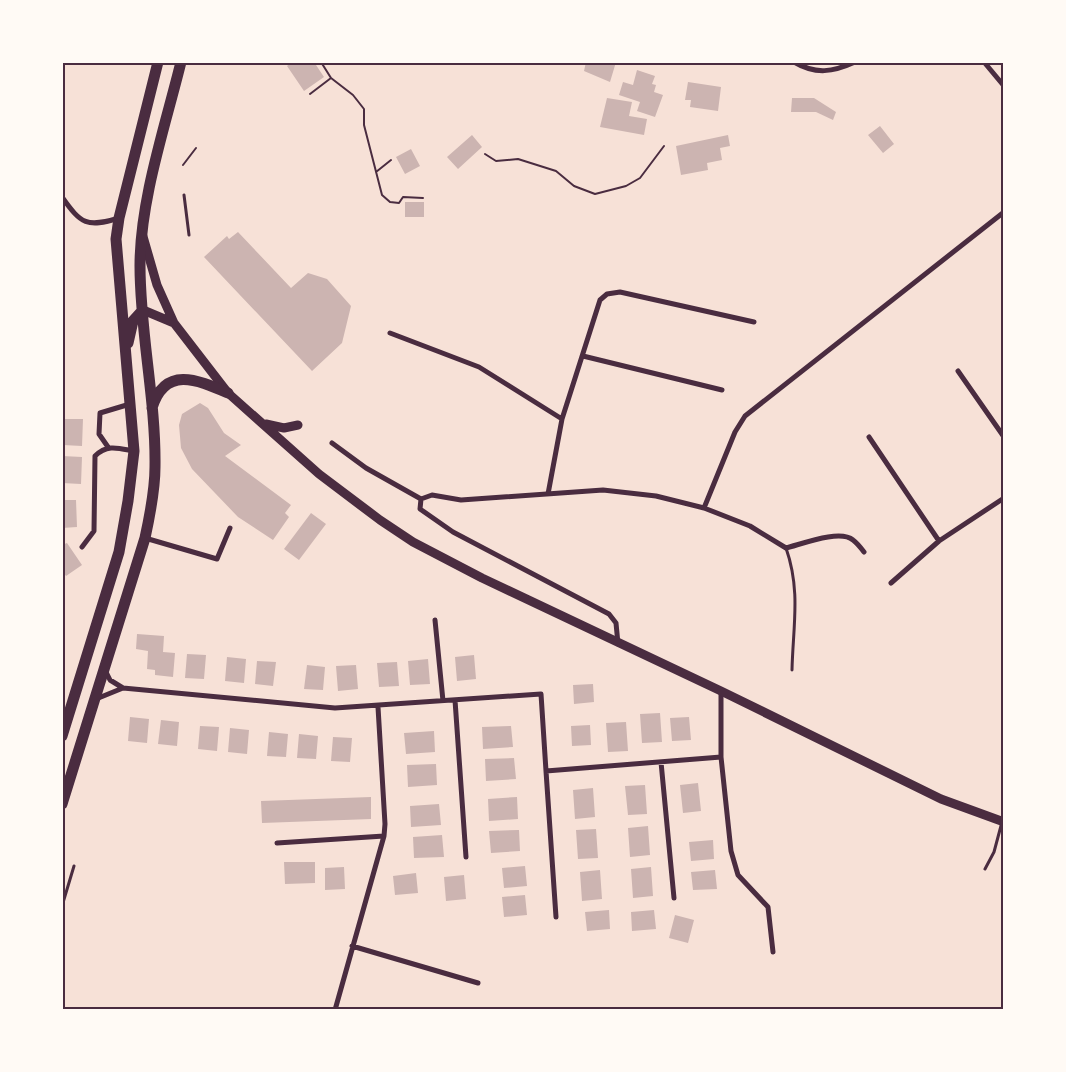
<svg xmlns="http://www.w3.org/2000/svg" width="1066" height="1072" viewBox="0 0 1066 1072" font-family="Raleway,sans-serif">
  <rect width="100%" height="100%" fill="#f7e1d7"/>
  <path fill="#ccb4b1" d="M292 62H314L324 77 304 91 287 66Z
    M586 62H616L610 82 584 71Z
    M637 70 655 76 652 84 656 85 654 92 663 95 655 117 637 111 640 102 619 95 623 82 633 85Z
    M688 82 721 87 718 111 690 107 691 100H685Z
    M607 98 632 102 629 116 647 119 644 135 600 127Z
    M792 98H814L836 112 833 120 816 112H791Z
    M880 126 894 144 883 153 868 135Z
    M472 135 482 147 458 169 447 157Z
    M728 135 730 146 720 148 722 160 707 163 708 170 681 175 676 146Z
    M411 149 420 166 405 174 396 157Z
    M405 202H424V217H405Z
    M238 232 291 288 308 273 327 279 351 306 342 343 312 371 204 257 227 236 229 239Z
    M200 403 208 408 224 433 241 445 225 456 291 505 285 513 289 517 273 540 238 517 192 469 181 448 179 425 182 414Z
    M64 419H83L82 446 63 445Z
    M62 456 82 457 81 484 62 483Z
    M62 500H76L77 527 62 528Z
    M311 513 326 524 299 560 284 549Z
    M67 543 82 565 66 576 62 571V545Z
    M137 634 164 636 163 652 175 653 173 677 155 675V670L147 669 148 651 136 649Z
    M187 654 206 655 204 679 185 678Z
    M474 655 476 679 457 681 455 657Z
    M227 657 246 659 244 683 225 681Z
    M428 659 430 684 410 685 408 661Z
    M257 661 276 662 273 686 255 684Z
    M397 662 399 686 379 687 377 663Z
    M307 665 325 667 323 690 304 689Z
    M356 665 358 689 338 691 336 666Z
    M593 684 594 702 574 704 573 685Z
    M660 713 662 742 642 743 640 714Z
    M130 717 149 719 147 743 128 741Z
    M689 717 691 740 672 741 670 718Z
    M161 720 179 722 177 746 158 744Z
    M626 722 628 751 608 752 606 723Z
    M590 725 591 745 572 746 571 726Z
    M200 726 219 727 217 751 198 749Z
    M511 726 513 747 483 749 482 727Z
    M230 728 249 730 247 754 228 752Z
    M434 731 435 752 406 754 404 733Z
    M269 732 288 734 286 757 267 756Z
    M299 734 318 736 316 759 297 758Z
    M333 737 352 738 350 762 331 761Z
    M514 758 516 779 486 781 485 759Z
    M436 764 437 785 408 787 407 765Z
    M698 783 701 811 683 813 680 785Z
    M645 785 647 814 628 815 625 786Z
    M593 788 595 817 575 819 573 790Z
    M371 797V819L262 823 261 801Z
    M517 797 518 819 489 821 488 799Z
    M439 804 441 825 411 827 410 806Z
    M648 826 650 855 630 857 628 828Z
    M596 829 598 858 578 859 576 830Z
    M519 830 520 851 491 853 489 831Z
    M442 835 444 857 414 858 413 837Z
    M713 840 714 859 691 861 689 842Z
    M284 862H315V883L285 884Z
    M525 866 527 886 504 888 502 868Z
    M344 867 345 889 325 890V868Z
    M651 867 653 896 633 898 631 869Z
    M600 870 602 899 582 901 580 872Z
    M715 870 717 889 693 890 691 872Z
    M416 873 418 893 395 895 393 876Z
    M464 875 466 899 446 901 444 877Z
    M525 895 527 915 504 917 502 897Z
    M609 910 610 929 587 931 585 912Z
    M654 910 656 929 632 931 631 912Z
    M675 915 694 920 688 943 669 938Z"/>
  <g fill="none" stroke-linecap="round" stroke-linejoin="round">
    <path stroke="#4a2c40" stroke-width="2" d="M321 62 331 78 353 95 364 109V125L382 195 390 202 399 203 403 197 423 198
      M310 94 331 78
      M485 154 496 161 518 159 556 171 574 186 595 194 626 186 640 178 664 146
      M183 165 196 148
      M376 172 391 160"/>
    <path stroke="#4a2c40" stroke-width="3" d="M184 195 189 235
      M786 548C801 591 793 626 792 670
      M985 869 994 852 1002 822
      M62 906 74 866"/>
    <path stroke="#4a2c40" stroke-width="5" d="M794 62C816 75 833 72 855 62
      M984 62 1004 86
      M62 197C81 224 87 228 119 218
      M390 333 479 367 562 419
      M583 356 722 390
      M958 371 1004 437
      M869 437 939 541
      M332 443 366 468 421 499
      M108 447 99 434 100 413 130 404
      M548 494 562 419 600 300 607 294 620 292 754 322
      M421 499 432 495 461 500 603 490 656 496 704 508 750 526 786 548C802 544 840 529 853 540 857 543 861 548 864 552
      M421 499 420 509 453 532 609 614 616 623 618 644
      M704 508 735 432 745 416 1004 212
      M145 538 217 559 230 528
      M82 547 94 531 95 456C107 444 118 448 133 451
      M891 583 939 541 1004 498
      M435 620 443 701
      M105 670 110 680 123 688 335 708 541 694 546 771 721 757
      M721 691V757L731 851 738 875 768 907 773 952
      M96 699 123 688
      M455 700 466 857
      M661 762 674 898
      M546 771 556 917
      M277 843 384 836
      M352 946 478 983
      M335 1010 384 836 385 824 378 707"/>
    <path stroke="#4a2c40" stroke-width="9" d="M142 233 157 285 174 323 228 393 319 474 380 520 413 542 482 578 721 691 941 799 1004 822
      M143 310 174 323
      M266 424 284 428 298 425"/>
    <path stroke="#4a2c40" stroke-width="11" d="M128 343 133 321 143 310
      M152 408C165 365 198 380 228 393
      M62 736 119 552 128 501 134 451 116 239 119 218 158 62
      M62 804 145 538C150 515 155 491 155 467 156 400 140 333 140 266 140 200 165 127 181 62"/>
  </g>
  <rect width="1066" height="1072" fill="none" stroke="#fffaf5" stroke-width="128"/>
  <rect x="64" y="64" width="938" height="944" fill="none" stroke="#4a2c40" stroke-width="2"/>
</svg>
